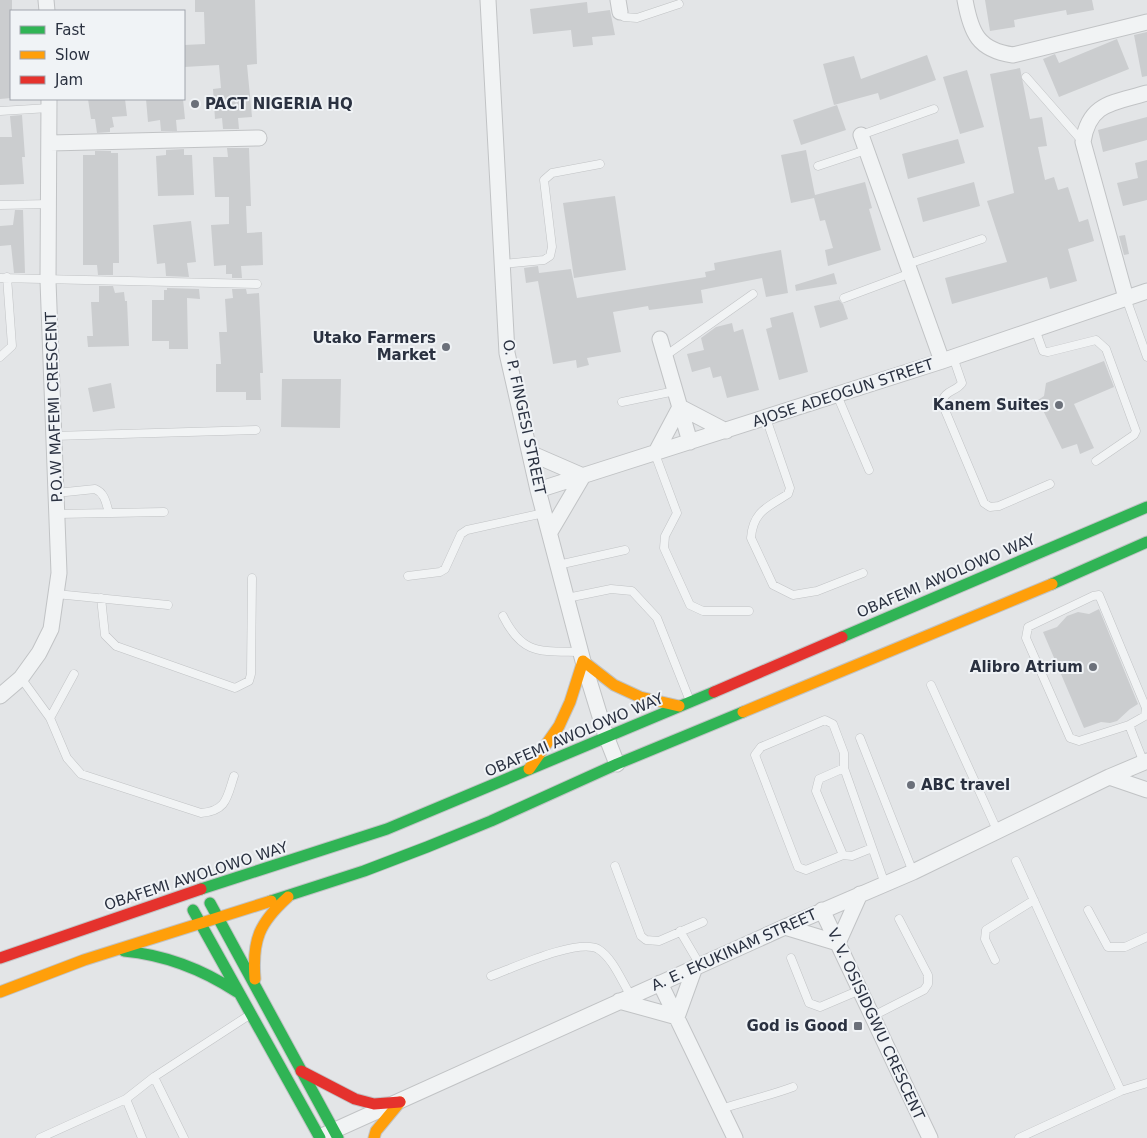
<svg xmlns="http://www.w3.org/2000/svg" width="1147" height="1138" viewBox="0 0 1147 1138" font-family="'DejaVu Sans',sans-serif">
  <rect width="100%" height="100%" fill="#e3e5e7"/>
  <path fill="#cbcdcf" d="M0 0H12V11L11 98 0 99Z
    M195 0H255L257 64 247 65 252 117 238 118 239 129H223L222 118 215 119 213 89 221 88 219 65 184 67V45L205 44 204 12H195Z
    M985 0H1092L1094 10 1067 15 1066 10 1014 20 1015 27 990 31Z
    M587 2 588 13 610 10 615 35 592 37 593 45 573 47 571 30 533 34 530 9Z
    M1147 32V76L1142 77 1134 35Z
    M1117 39 1129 69 1059 97 1043 59 1055 54 1059 63Z
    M927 55 936 80 880 100 878 93 834 105 823 64 854 56 861 79Z
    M1020 68 1030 119 1042 117 1047 146 1038 147 1045 180 1054 177 1058 190 1068 187 1079 222 1088 219 1094 241 1068 249 1077 281 1050 289 1047 277 952 304 945 278 1007 262 987 201 1014 193 990 74Z
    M967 70 984 127 960 134 943 77Z
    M88 99H125L127 116 112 117 114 127 110 128V132L97 133 95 119H91Z
    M146 99H183L185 119 176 120 177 131H161L160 120 148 122Z
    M837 105 846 130 801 145 793 120Z
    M22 115 25 157H22L24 184 0 185V137H12L10 116Z
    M1147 117V140L1103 152 1098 130Z
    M958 139 965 163 908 179 902 154Z
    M227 148H249L251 206H246L247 233 262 232 263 265 241 266 242 278H232V274H226V265L214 266 211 225 229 224V197H215L213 157H228Z
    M184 149V155H192L194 195 158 196 156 156 166 155V150Z
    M806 150 815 195 865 182 872 208 869 209 881 250 828 266 825 250 833 248 825 220 820 221 814 198 791 203 781 155Z
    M95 151H111V153H118L119 263H113V275H98L97 265H83V155H95Z
    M1147 160V200L1123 206 1117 183 1138 178 1135 163Z
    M974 182 980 206 923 222 917 198Z
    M615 196 626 270 574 278 563 203Z
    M15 210H23L25 273H14L11 245 0 246V226L13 225Z
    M191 221 196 262 187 263 189 277 166 276 165 263 157 264 153 225Z
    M1125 235 1129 254 1124 255 1119 236Z
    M781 250 788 293 766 297 762 278 701 290 703 303 649 310 648 306 613 312 621 352 587 358 589 365 577 368 576 360 553 364 538 281 526 283 524 268 538 266 539 273 571 269 577 298 706 277 705 272 715 270 714 263Z
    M834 273 837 284 796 291 795 285Z
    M99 286H113L115 293 124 292 125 301H127L129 346 88 347 87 336H93L91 302H99Z
    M167 288 199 289 200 299 187 298 188 349H169V341H152V300H164V290H167Z
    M232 289H246L247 294 259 293 263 373H260L261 400H246V392H216V364H221L219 332H227L225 299 233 298Z
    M839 300 843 304 848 319 820 328 814 306Z
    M793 312 808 372 779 380 766 329 772 327 770 318Z
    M732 323 734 332 743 329 759 390 727 398 721 376 713 378 710 367 692 372 687 354 704 350 701 338 716 327Z
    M1104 361 1114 387 1074 404 1094 448 1080 454 1077 444 1062 449 1038 400 1044 396 1046 383Z
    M282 379H341L340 428 281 427Z
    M111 383 115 408 93 412 88 388Z
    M1099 609 1138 704 1130 709 1117 721 1110 723 1101 722 1084 728 1043 632 1057 627 1067 616 1078 612 1089 614Z"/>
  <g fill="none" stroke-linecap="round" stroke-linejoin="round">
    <defs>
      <path id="lane" d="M620 12 624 17 637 18 679 4
        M1026 77 1083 142
        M0 111 49 108
        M861 135 934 109
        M818 166 866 150
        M0 205 50 204
        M502 264 544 260 550 256 552 247 544 180 552 173 600 164
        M908 264 982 239
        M0 278 257 284
        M844 298 911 273
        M1126 298 1147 357
        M1035 329 1043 351 1048 352 1096 340 1106 349 1136 431 1134 435 1096 461
        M665 356 753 294
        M0 357 12 346 7 277
        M953 357 962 383C956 392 944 390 942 403L984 503 990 507 999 506 1050 484
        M837 395 869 470
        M622 402 675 391
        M766 418 790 488 788 494C768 507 753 511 751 538L773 585 793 595 817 591 863 573
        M54 436 256 430
        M655 454 677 513 665 536 664 548 690 605 703 611H749
        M56 493 95 489C105 493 106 503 109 513
        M58 514 164 512
        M558 565 625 550
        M408 576 440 572 445 569 461 534 467 530 544 513
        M56 594 168 605
        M101 598 105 635 116 646 235 688 249 681 251 674 252 578
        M567 598 611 589 632 591 657 618 690 701
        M503 616C523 656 541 651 581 652
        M21 678 50 718 67 758 81 774 201 813C227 811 227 797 234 776
        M931 685 997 830
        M50 718 74 674
        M1129 725 1079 741 1070 738 1026 638 1028 627 1093 596 1099 595 1146 708 1145 716 1129 725 1144 763
        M860 738 913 872
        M844 768 819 779 816 791 843 855 852 856 872 848
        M843 855 806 870 798 867 755 755 761 747 825 720 833 724 844 753V768L885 884
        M1016 861 1121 1091
        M615 866 641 936 646 940 659 941 703 922
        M1088 910 1108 947H1125L1147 937
        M680 931 700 965
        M791 958 809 1003 820 1007 860 990
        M995 960 985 939 986 930 1034 900
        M491 976C513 968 578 938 598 949 613 958 622 982 631 996
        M873 1016 924 990 928 984V975L899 919
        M154 1077 251 1014
        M721 1109C745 1101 769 1096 793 1087
        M40 1138 126 1099
        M142 1138 126 1099 154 1077 184 1138
        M1019 1138 1121 1091 1147 1083"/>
      <path id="street" d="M46 0 47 11
        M488 0 507 353 538 490 583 661 606 736 617 764
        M618 0 620 12
        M965 0C971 33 978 50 1013 55L1147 22
        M861 135 942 361
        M50 143 259 138
        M1126 298 1083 142C1089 102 1114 103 1147 93
        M660 339 690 442
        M530 453 583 476 550 532
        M655 454 680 407 726 431
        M538 490 942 361 1147 291
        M0 696 21 678 39 653 51 629 59 573 48 281 49 99
        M1109 777 1147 790
        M822 910 930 1138
        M785 927 838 943 860 894
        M660 983 735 1138
        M619 1001 677 1017 695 967
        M324 1135 785 927 913 872 1109 777 1147 761"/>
      <path id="fast" d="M1052 584 1147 542
        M842 637 1147 507
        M201 889 387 829 714 692
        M271 901 364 871 427 847 491 821 617 764 743 712
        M210 903 338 1138
        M193 910 320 1138
        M124 951C166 955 202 969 237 992"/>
      <path id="slow" d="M743 712 1052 584
        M529 769 559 726 570 702 583 661 614 685 640 697 679 706
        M255 979C252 940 259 923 288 897
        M0 992 84 960 271 901
        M374 1138 376 1131 400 1102"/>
      <path id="jam" d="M714 692 842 637
        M0 958 201 889
        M301 1071 355 1099 374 1104 400 1102"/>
    </defs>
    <use href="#lane" stroke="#c1c3c5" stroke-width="9"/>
    <use href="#street" stroke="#c1c3c5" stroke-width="17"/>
    <use href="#fast" stroke="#c1c3c5" stroke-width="13"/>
    <use href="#slow" stroke="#c1c3c5" stroke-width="13"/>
    <use href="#jam" stroke="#c1c3c5" stroke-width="13"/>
    <use href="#lane" stroke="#f1f3f4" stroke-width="8"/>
    <use href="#street" stroke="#f1f3f4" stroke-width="15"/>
    <use href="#fast" stroke="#30b455" stroke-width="11"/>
    <use href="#slow" stroke="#ff9f0a" stroke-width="11"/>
    <use href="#jam" stroke="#e5322d" stroke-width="11"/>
  </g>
  <g fill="#6b707a" stroke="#f0f3f6" stroke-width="2">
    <circle cx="195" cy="104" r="5"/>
    <circle cx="446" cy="347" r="5"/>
    <circle cx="1059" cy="405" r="5"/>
    <circle cx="1093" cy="667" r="5"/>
    <circle cx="911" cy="785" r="5"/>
    <rect x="853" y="1021" width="10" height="10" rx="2.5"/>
  </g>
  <g text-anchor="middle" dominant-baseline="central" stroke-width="4" stroke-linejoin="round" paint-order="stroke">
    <g font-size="15" font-weight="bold" fill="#2a3140" stroke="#f0f3f6" text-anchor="end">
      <text x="205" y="104" text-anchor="start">PACT NIGERIA HQ</text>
      <text x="436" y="338">Utako Farmers<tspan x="436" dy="17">Market</tspan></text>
      <text x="1049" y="405">Kanem Suites</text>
      <text x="1083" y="667">Alibro Atrium</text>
      <text x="921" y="785" text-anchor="start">ABC travel</text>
      <text x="848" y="1026">God is Good</text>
    </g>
    <g font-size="15" fill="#2a3140" stroke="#f0f3f6">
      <text transform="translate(843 393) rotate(-18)">AJOSE ADEOGUN STREET</text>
      <text transform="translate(54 407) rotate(-92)">P.O.W MAFEMI CRESCENT</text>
      <text transform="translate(524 417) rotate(78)">O. P. FINGESI STREET</text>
      <text transform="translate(946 576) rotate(-23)">OBAFEMI AWOLOWO WAY</text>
      <text transform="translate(574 735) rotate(-23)">OBAFEMI AWOLOWO WAY</text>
      <text transform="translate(196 876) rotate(-18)">OBAFEMI AWOLOWO WAY</text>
      <text transform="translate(734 950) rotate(-24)">A. E. EKUKINAM STREET</text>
      <text transform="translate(876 1024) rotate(65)">V. V. OSISIDGWU CRESCENT</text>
    </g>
  </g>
  <rect x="10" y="10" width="175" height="90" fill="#f0f3f6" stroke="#a1a5ad"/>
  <rect x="20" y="26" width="25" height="8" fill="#30b455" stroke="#a1a5ad"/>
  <text x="55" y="35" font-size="15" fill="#2a3140">Fast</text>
  <rect x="20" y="51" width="25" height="8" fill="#ff9f0a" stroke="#a1a5ad"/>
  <text x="55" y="60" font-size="15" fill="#2a3140">Slow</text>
  <rect x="20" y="76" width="25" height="8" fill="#e5322d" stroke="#a1a5ad"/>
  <text x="55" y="85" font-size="15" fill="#2a3140">Jam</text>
</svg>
